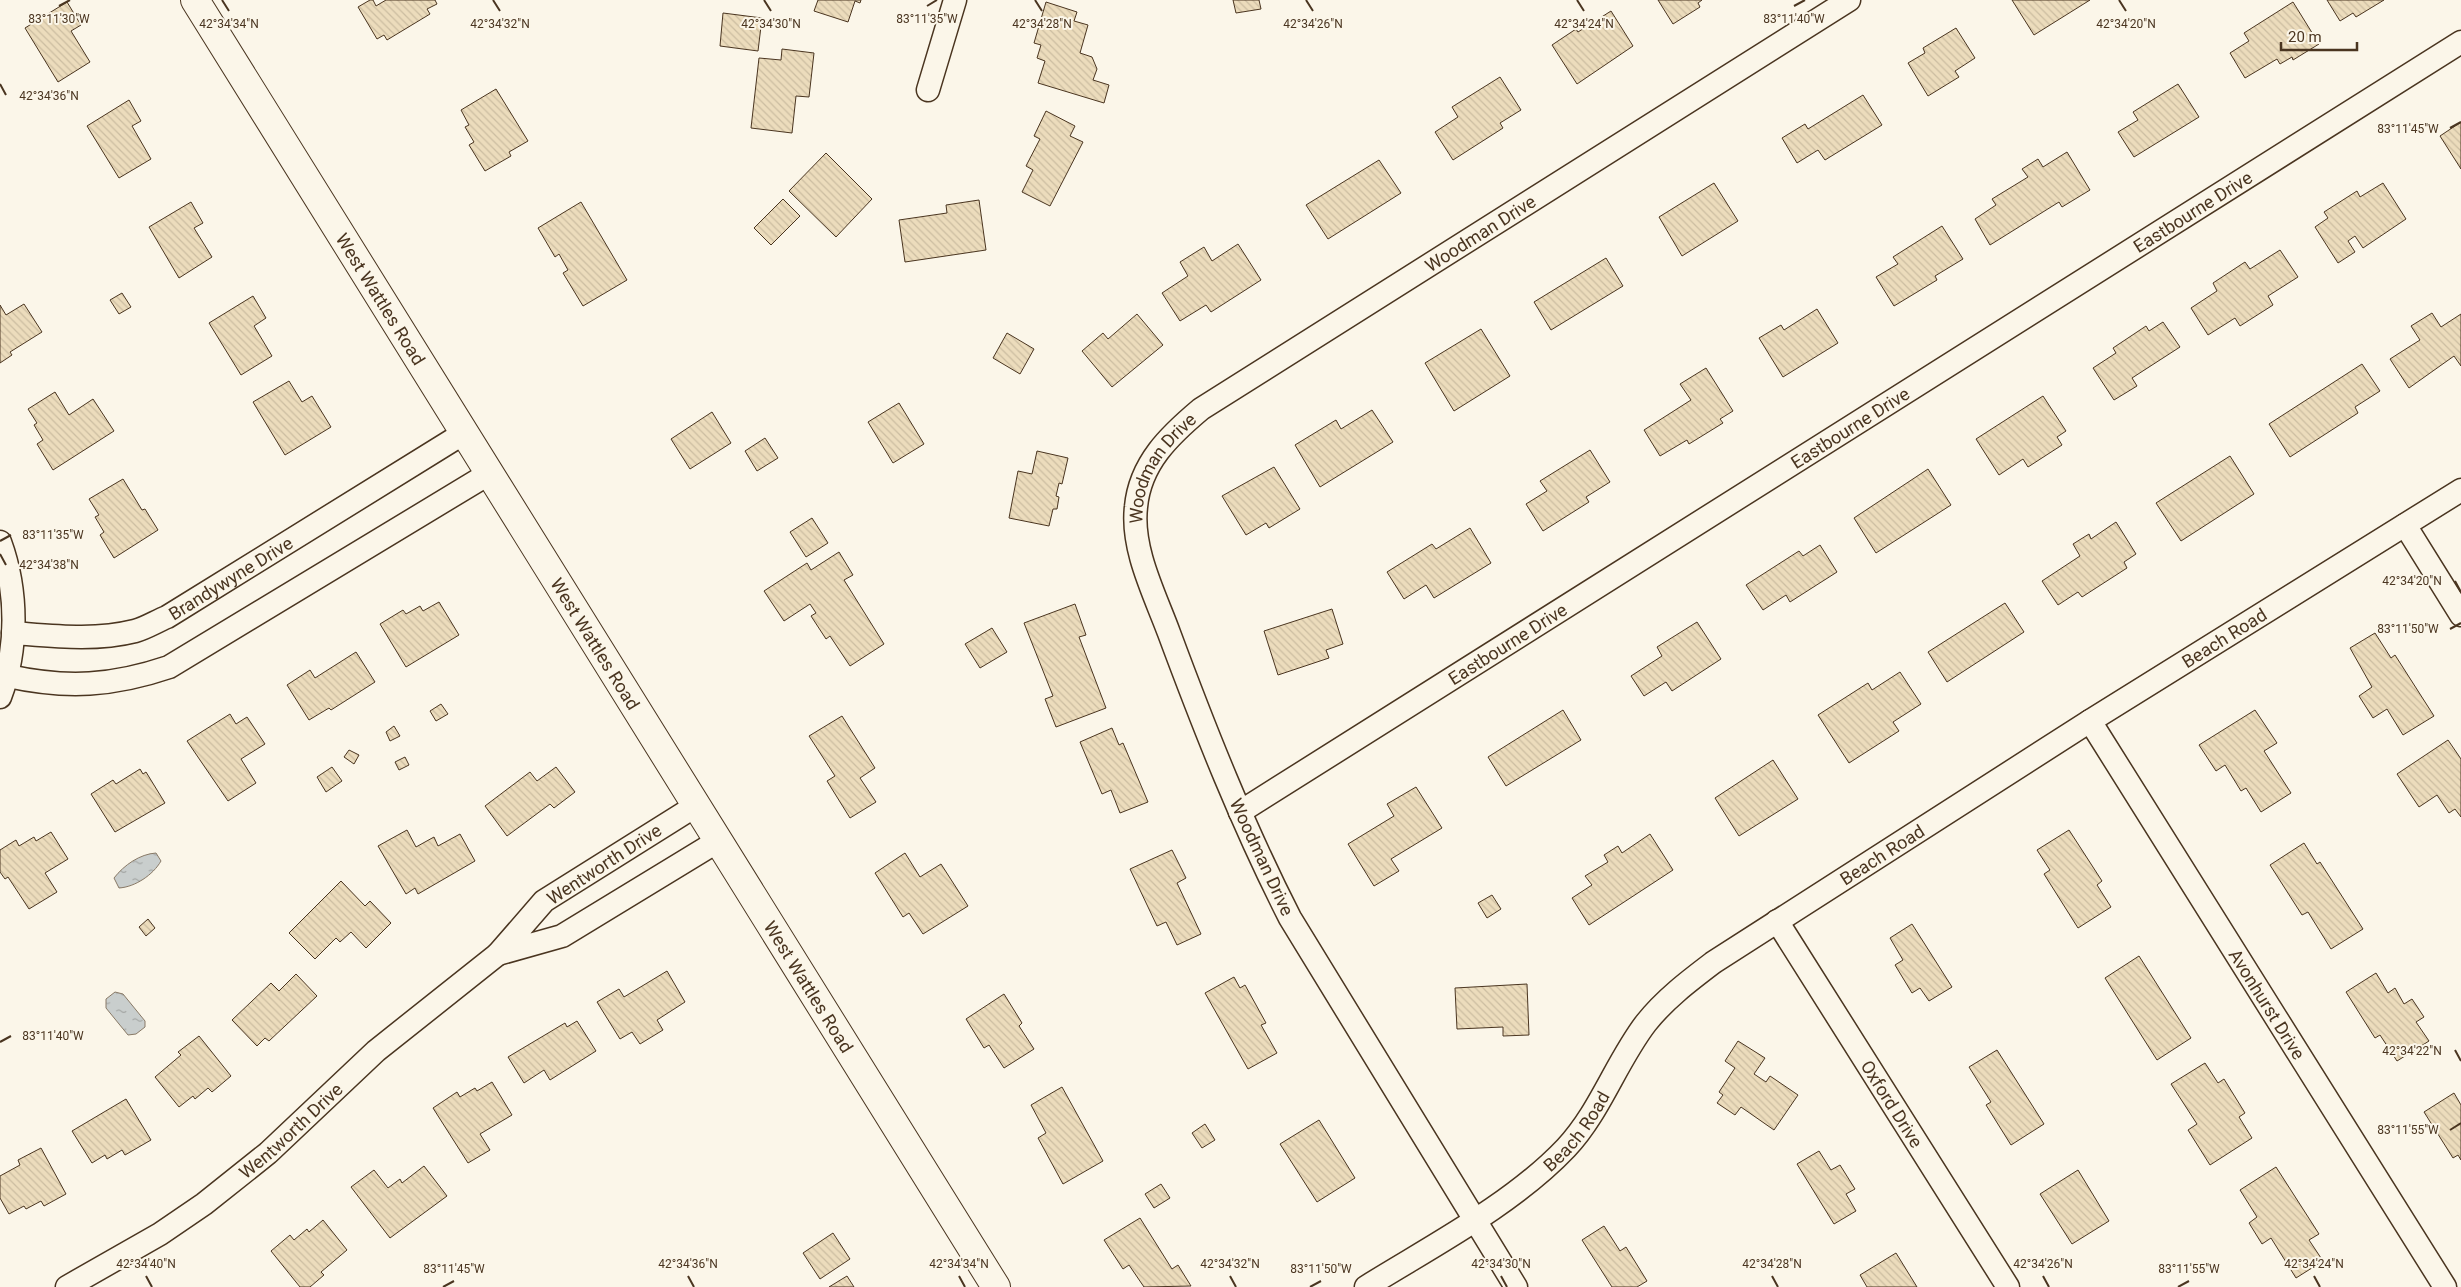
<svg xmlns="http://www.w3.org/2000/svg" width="2461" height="1287" viewBox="0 0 2461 1287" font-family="Roboto,sans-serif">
  <defs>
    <pattern id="water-ripples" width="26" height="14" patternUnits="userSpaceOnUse" patternTransform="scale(1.25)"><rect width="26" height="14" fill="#c9cecd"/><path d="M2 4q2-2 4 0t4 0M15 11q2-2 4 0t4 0" fill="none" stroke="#a5a8a6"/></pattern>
    <pattern id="building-back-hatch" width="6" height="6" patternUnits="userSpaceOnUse" patternTransform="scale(1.25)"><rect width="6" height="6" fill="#ecdcbc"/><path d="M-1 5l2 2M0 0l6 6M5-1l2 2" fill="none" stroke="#ccbda1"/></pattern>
  </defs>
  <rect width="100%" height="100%" fill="#fbf6e9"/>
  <path fill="url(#water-ripples)" stroke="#887966" d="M156 853 161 861C153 875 135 887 119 888L114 878C124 865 140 854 156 853Z
    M115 992 123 994 145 1021V1027L136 1034 128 1035 106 1008V999Z"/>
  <path fill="url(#building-back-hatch)" stroke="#4a3520" d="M370 0H373L376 6 386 0H435L437 4 427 9 430 14 387 40 384 35 377 39 358 7Z
    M818 0H861L860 3 855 1 848 22 814 11Z
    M1233 0H1259L1261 9 1236 13Z
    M1658 0H1702L1698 3 1700 7 1673 24Z
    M2012 0H2090L2034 35Z
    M2327 0H2384L2356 17 2353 13 2340 21Z
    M67 2 81 25 71 31 90 62 58 82 25 28Z
    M1046 2 1077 12 1074 21 1088 25 1080 53 1092 57 1097 69 1093 80 1109 85 1104 103 1038 83 1045 61 1037 58 1041 45 1034 43Z
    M2293 2 2319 44 2293 60 2292 57 2280 64 2277 59 2245 78 2230 53 2249 41 2244 33Z
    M1611 11 1633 46 1577 84 1552 45 1576 29 1578 32Z
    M723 13 762 18 758 51 720 46Z
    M1956 28 1975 58 1955 71 1959 77 1928 96 1908 63 1925 53 1923 48Z
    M782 49 814 53 809 97 796 96 792 133 751 128 759 58 781 60Z
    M1500 77 1521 110 1500 123 1503 128 1453 160 1435 132 1458 117 1452 107Z
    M2178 84 2199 117 2134 157 2118 132 2138 120 2133 112Z
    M496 89 528 141 509 152 511 156 485 171 469 145 474 142 465 127 469 125 461 110Z
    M1863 95 1882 125 1825 160 1818 150 1797 163 1782 138 1805 124 1808 129Z
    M129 100 141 121 132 126 151 159 119 178 87 126Z
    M1046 111 1075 126 1070 136 1083 142 1050 206 1022 192 1033 170 1026 166 1040 139 1034 136Z
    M2461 122V169L2440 136Z
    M2067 152 2090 190 2062 207 2059 202 1990 245 1975 219 1996 205 1992 199 2028 177 2022 169 2038 159 2043 167Z
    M826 153 872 199 836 237 789 191Z
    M1379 160 1401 193 1328 239 1306 205Z
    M1714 183 1738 221 1682 256 1659 217Z
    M2383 183 2406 219 2363 248 2355 236 2348 241 2355 252 2338 263 2315 227 2328 218 2324 212 2357 191 2360 197Z
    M783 199 800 216 771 245 754 228Z
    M979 200 986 250 905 262 899 220 947 213 946 205Z
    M191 202 203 223 194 228 212 257 179 278 149 227Z
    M581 202 627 280 583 306 563 273 568 270 559 254 555 257 538 228Z
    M1942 226 1963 259 1935 276 1937 280 1894 306 1876 277 1898 264 1893 257Z
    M1238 244 1261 280 1211 312 1206 305 1180 321 1162 293 1188 276 1180 262 1204 247 1212 261Z
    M2280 250 2298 277 2268 296 2273 305 2240 326 2235 318 2208 335 2191 308 2217 291 2213 283 2245 262 2250 269Z
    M1606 258 1623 286 1551 330 1534 302Z
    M122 293 131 307 119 314 110 300Z
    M253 296 266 318 254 326 272 356 241 375 209 323Z
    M24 304 42 332 10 352 12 355 0 363V305L6 315Z
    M1817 309 1838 343 1783 377 1759 338 1781 325 1784 330Z
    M2432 313 2441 327 2461 314V366L2454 356 2409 388 2390 359 2420 340 2411 326Z
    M1137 314 1163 345 1112 387 1082 351 1103 333 1108 339Z
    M2163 322 2180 347 2132 378 2137 386 2114 400 2093 368 2116 353 2113 348 2146 326 2149 331Z
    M1481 329 1510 376 1454 411 1425 363Z
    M1007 333 1034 349 1020 374 993 358Z
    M2362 364 2380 391 2355 407 2358 413 2290 457 2269 424Z
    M1706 368 1733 411 1720 419 1723 423 1689 444 1687 440 1660 456 1644 430 1691 400 1680 384Z
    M289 381 302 402 312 396 331 427 285 455 253 402Z
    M55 392 69 415 93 399 114 431 53 470 37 444 43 440 34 425 37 423 28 409Z
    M2043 396 2066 431 2057 437 2062 445 2028 467 2023 459 1999 475 1976 439Z
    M899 403 924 444 893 463 868 422Z
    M1372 410 1393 442 1320 487 1295 445 1336 420 1341 429Z
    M712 412 731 443 690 469 671 439Z
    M765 438 778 458 757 471 745 451Z
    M1590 450 1610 482 1586 497 1589 502 1543 531 1526 504 1547 491 1540 481Z
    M1037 451 1068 458 1062 484 1059 483 1056 496 1059 497 1057 509H1053L1049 526 1009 518 1018 471 1032 474Z
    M2230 456 2254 494 2181 541 2156 503Z
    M1274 467 1300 509 1269 528 1266 523 1246 535 1222 496Z
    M1928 469 1951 505 1876 553 1854 518Z
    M123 479 142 510 145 509 158 530 114 558 100 535 104 532 95 517 99 515 89 499Z
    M812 518 828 543 806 557 790 532Z
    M2116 522 2136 554 2124 562 2127 568 2082 597 2078 592 2058 605 2042 581 2080 556 2073 544 2089 534 2091 539Z
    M1470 528 1491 563 1434 598 1426 585 1404 599 1387 572 1432 544 1436 549Z
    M1820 545 1837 572 1790 602 1786 595 1763 610 1746 585 1799 551 1803 556Z
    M839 552 853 575 844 580 884 644 850 666 830 636 826 639 811 616 816 613 810 604 784 621 764 591 807 563 811 570Z
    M439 602 459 635 406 667 380 624 403 610 406 614 420 606 423 611Z
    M2005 603 2024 632 1947 682 1928 652Z
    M1075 604 1086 635 1079 637 1106 708 1056 727 1045 699 1053 696 1024 623Z
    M1332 609 1343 644 1326 650 1329 658 1278 675 1264 631Z
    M1697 622 1721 659 1672 691 1666 682 1644 696 1631 676 1662 656 1657 647Z
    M992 628 1007 652 980 668 965 644Z
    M2375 633 2391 658 2395 655 2434 716 2403 735 2387 709 2373 718 2359 696 2372 687 2350 648Z
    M356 652 375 682 331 710 329 708 309 720 287 685 310 670 315 678Z
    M1900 672 1921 704 1893 722 1899 731 1849 763 1818 715 1868 683 1872 690Z
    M441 704 448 714 436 721 430 711Z
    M1563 710 1581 740 1506 786 1488 757Z
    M2255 710 2277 743 2264 751 2291 793 2261 812 2246 788 2241 791 2225 765 2216 771 2199 745Z
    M230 714 236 724 247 717 265 744 241 759 256 783 228 801 187 741Z
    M842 716 875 768 860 778 876 802 850 818 827 781 835 776 809 736Z
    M394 726 400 736 390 741 386 732Z
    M1112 728 1119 745 1123 743 1148 802 1120 813 1111 790 1102 794 1080 742Z
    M2448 740 2461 759V817L2455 809 2449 813 2437 795 2419 807 2397 774Z
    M349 750 359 755 354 764 344 757Z
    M405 757 409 765 399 770 395 762Z
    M1773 760 1798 799 1739 836 1715 798Z
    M332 767 342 781 326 792 317 777Z
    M556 767 575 792 554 808 550 804 507 836 485 806 530 772 537 781Z
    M140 769 143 774 146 772 165 803 115 832 91 794 113 780 116 784Z
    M1416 787 1442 828 1391 859 1399 871 1374 886 1348 844 1394 816 1387 804Z
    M407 830 416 847 434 837 438 846 460 834 475 861 418 894 415 888 406 894 378 846Z
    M2069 830 2102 881 2097 885 2111 907 2078 928 2044 874 2050 870 2037 850Z
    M51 832 68 859 45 873 57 892 29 909 8 877 5 879 0 872V850L16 840 19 846 34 837 36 841Z
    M1650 834 1673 870 1589 925 1572 898 1592 885 1585 876 1608 862 1604 855 1618 846 1622 853Z
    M2304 843 2317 864 2320 862 2363 929 2331 949 2308 912 2302 915 2270 865Z
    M1172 850 1186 878 1177 883 1201 934 1177 945 1166 922 1157 926 1130 869Z
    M905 853 920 877 941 864 968 906 923 934 909 913 903 917 875 873Z
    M341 881 365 906 370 901 391 923 366 948 351 932 340 942 336 938 315 959 289 933Z
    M1492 895 1501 909 1487 918 1478 903Z
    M148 919 155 928 146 936 139 927Z
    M1912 924 1952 987 1929 1001 1920 988 1912 993 1895 965 1903 960 1890 938Z
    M2139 956 2191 1038 2157 1060 2105 978Z
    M667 971 685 1002 657 1020 663 1030 640 1044 632 1032 620 1039 597 1002 619 989 624 997Z
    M2376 973 2388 993 2395 988 2404 1004 2412 999 2424 1017 2416 1022 2429 1041 2397 1061 2380 1035 2375 1038 2346 992Z
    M296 974 317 996 269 1041 265 1038 257 1046 232 1020 271 983 279 991Z
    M1234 977 1240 988 1245 985 1266 1023 1261 1025 1277 1053 1248 1069 1205 993Z
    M1527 984 1529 1035 1503 1036V1027L1457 1029 1455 988Z
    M1004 994 1022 1023 1019 1026 1034 1049 1004 1068 989 1045 984 1048 966 1019Z
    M577 1021 596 1051 550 1080 544 1070 524 1083 508 1057 565 1023 567 1027Z
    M199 1036 231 1076 212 1092 208 1088 195 1099 193 1096 179 1107 155 1077 181 1055 178 1052Z
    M1738 1041 1765 1058 1754 1074 1766 1082 1770 1076 1798 1095 1774 1130 1741 1107 1735 1115 1717 1103 1723 1095 1719 1092 1735 1068 1725 1061Z
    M1997 1050 2044 1124 2011 1145 1986 1105 1991 1102 1969 1067Z
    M2205 1063 2218 1083 2224 1079 2245 1113 2239 1117 2252 1138 2210 1165 2188 1130 2197 1124 2171 1084Z
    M492 1082 512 1115 480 1134 490 1150 468 1163 433 1108 457 1092 460 1097 475 1088 477 1091Z
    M1062 1087 1103 1161 1063 1184 1038 1138 1046 1133 1031 1105Z
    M2454 1093 2461 1105V1160L2458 1155 2453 1158 2424 1112Z
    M126 1099 151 1140 125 1155 122 1150 107 1159 105 1155 92 1163 72 1131Z
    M1319 1120 1355 1178 1317 1202 1280 1144Z
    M1205 1124 1215 1140 1202 1148 1192 1133Z
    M41 1148 66 1194 44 1206 41 1201 26 1209 24 1206 9 1214 0 1198V1176L20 1165 18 1160Z
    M1819 1151 1831 1170 1840 1165 1855 1189 1846 1194 1856 1211 1834 1224 1797 1164Z
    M424 1166 447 1196 390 1238 351 1187 374 1170 388 1188 400 1179 402 1183Z
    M2276 1167 2319 1234 2309 1240 2323 1261 2296 1278 2271 1238 2262 1244 2249 1223 2257 1217 2240 1190Z
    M2078 1170 2109 1221 2072 1244 2040 1194Z
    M1161 1184 1170 1198 1154 1208 1145 1194Z
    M1140 1218 1172 1269 1178 1265 1191 1286 1144 1287 1129 1265 1123 1269 1104 1240Z
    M323 1220 347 1250 321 1272 324 1275 310 1287H300L271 1251 290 1235 294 1240 307 1229 309 1232Z
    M1604 1226 1620 1251 1626 1247 1647 1281 1637 1287H1612L1582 1240Z
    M833 1233 850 1259 820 1279 803 1253Z
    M1896 1253 1917 1287H1867L1860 1275Z
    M847 1276 854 1287H829Z"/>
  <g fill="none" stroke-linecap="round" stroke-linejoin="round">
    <defs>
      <g id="minor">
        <path d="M928 90 955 0"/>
        <path d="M2405 525 2461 615"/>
        <path d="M0 542C18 591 18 649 0 697"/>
        <path id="s1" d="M13 633C54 636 95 641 135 631 146 628 157 621 167 617L464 433"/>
        <path d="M8 676C67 689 113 686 169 667L490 473"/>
        <path id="s2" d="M2090 721 2445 1287"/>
        <path d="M697 805 544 901 498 954 562 936 718 841"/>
        <path id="s3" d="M1240 812 2461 42"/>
        <path id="s4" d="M1777 921 2008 1287"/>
        <path id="s5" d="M67 1287 160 1234 204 1204 268 1153 376 1051 498 954"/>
        <path id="s6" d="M1366 1287C1432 1246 1513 1204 1566 1148 1600 1112 1616 1062 1646 1023 1665 999 1689 981 1714 962L2090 721 2461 490"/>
        <path id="s7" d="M1516 1287 1290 918C1243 826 1205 730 1169 633 1155 595 1131 549 1136 507 1140 463 1170 435 1201 409L1849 0"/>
      </g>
      <g id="tertiary">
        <path id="s8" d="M195 0 996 1287"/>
      </g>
    </defs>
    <use href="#minor" stroke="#4a3520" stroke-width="25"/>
    <use href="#tertiary" stroke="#4a3520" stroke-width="30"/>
    <use href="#minor" stroke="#fbf6e9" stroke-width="22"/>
    <use href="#tertiary" stroke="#fbf6e9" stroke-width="28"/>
  </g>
  <path fill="none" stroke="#4a3520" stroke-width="2" d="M222 0 229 11M493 0 500 11M764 0 771 11M1035 0 1042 11M1306 0 1313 11M1577 0 1584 11M2119 0 2126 11M59 6 70 0M927 6 937 0M1794 6 1805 0M0 84 6 95M2450 128 2461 122M0 541 11 535M0 554 6 565M2455 581 2461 592M2450 629 2461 623M0 1042 11 1036M2455 1050 2461 1061M2450 1130 2461 1123M146 1276 152 1287M688 1276 694 1287M959 1276 965 1287M1230 1276 1236 1287M1501 1276 1507 1287M1772 1276 1778 1287M2043 1276 2049 1287M2314 1276 2320 1287M443 1287 454 1281M1310 1287 1321 1281M2178 1287 2189 1281"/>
  <g text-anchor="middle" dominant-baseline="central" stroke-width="4" stroke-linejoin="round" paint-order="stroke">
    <g font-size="18" fill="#4a3520" stroke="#fbf6e9">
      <text stroke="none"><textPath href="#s3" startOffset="1126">Eastbourne Drive</textPath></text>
      <text stroke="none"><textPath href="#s7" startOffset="1325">Woodman Drive</textPath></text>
      <text stroke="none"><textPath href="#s8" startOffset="352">West Wattles Road</textPath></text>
      <text stroke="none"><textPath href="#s3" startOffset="721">Eastbourne Drive</textPath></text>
      <text stroke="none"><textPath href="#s7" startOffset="921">Woodman Drive</textPath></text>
      <text stroke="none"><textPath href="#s1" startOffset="232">Brandywyne Drive</textPath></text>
      <text stroke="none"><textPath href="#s6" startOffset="1089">Beach Road</textPath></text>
      <text stroke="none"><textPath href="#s8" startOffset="758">West Wattles Road</textPath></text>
      <text stroke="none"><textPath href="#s3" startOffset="316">Eastbourne Drive</textPath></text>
      <text stroke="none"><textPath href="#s6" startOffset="684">Beach Road</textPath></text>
      <text transform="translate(1262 857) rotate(65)">Woodman Drive</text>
      <text transform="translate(604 864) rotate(-33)">Wentworth Drive</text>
      <text stroke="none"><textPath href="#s8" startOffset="1162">West Wattles Road</textPath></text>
      <text stroke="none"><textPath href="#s2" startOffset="334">Avonhurst Drive</textPath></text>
      <text stroke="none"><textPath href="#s4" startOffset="216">Oxford Drive</textPath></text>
      <text stroke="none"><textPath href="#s6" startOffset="264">Beach Road</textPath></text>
      <text stroke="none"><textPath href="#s5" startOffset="274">Wentworth Drive</textPath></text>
    </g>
  </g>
  <g font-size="12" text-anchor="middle" fill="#4a3520" stroke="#fbf6e9" stroke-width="4" stroke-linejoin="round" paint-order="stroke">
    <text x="59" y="23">83°11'30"W</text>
    <text x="927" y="23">83°11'35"W</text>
    <text x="1794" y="23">83°11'40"W</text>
    <text x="229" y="28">42°34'34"N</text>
    <text x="500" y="28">42°34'32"N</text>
    <text x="771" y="28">42°34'30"N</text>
    <text x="1042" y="28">42°34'28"N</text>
    <text x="1313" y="28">42°34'26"N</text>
    <text x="1584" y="28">42°34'24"N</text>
    <text x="2126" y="28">42°34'20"N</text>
    <text x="49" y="100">42°34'36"N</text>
    <text x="2408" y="133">83°11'45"W</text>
    <text x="53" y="539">83°11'35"W</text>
    <text x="49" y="569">42°34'38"N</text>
    <text x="2412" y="585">42°34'20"N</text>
    <text x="2408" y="633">83°11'50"W</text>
    <text x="53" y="1040">83°11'40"W</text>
    <text x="2412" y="1055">42°34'22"N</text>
    <text x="2408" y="1134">83°11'55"W</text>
    <text x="146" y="1268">42°34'40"N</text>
    <text x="688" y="1268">42°34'36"N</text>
    <text x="959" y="1268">42°34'34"N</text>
    <text x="1230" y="1268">42°34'32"N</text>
    <text x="1501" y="1268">42°34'30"N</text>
    <text x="1772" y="1268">42°34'28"N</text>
    <text x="2043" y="1268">42°34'26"N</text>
    <text x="2314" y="1268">42°34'24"N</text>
    <text x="454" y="1273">83°11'45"W</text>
    <text x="1321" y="1273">83°11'50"W</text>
    <text x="2189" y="1273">83°11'55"W</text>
  </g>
  <path d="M2281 42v8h76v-8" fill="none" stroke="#4a3520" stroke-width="2.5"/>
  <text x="2288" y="42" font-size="15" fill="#4a3520" stroke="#fbf6e9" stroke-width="4" paint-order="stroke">20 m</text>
</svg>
